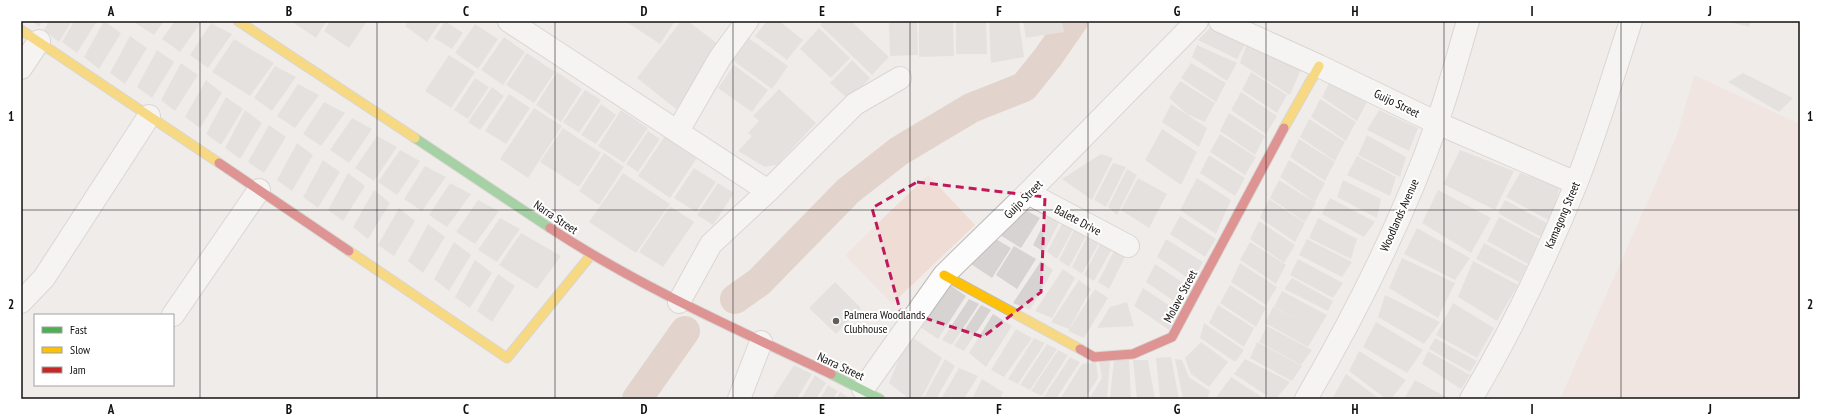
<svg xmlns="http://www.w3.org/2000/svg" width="1821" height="420" viewBox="0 0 1821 420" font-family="'PT Sans Narrow',sans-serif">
  <rect width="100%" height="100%" fill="#f0ecea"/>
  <path fill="#efdcd4" d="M1694 75 1800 124V399H1560L1677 135Z
    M928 175 975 225 892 304 845 255Z"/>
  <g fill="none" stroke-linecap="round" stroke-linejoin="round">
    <path stroke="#d1b5a8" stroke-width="30" d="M735 299 759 282 848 191 899 151 971 108 1024 87 1048 57 1073 21
      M637 399 685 331"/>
  </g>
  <path fill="#d6d3d2" d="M32 21H42L39 27Z
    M49 21H72L59 42 44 30Z
    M74 21H97L77 53 62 42Z
    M104 21 121 33 99 69 84 57Z
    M137 21H164L154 35 135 23Z
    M175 21H202L180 52 162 39Z
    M291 21H327L316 38Z
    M330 21H367L349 48 324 31Z
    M408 21H441L427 42 405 26Z
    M445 21 463 33 452 49 434 38Z
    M625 21H675L660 44Z
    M681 21H688L723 48 676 109 637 78Z
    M767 21H779L803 40 787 60 755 36Z
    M823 21H851L889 57 872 75 820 25Z
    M889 21H917L918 55 890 56Z
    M919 21H953L954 56 919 57Z
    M956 21H986L987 54H956Z
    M989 21H1019L1024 57 991 63Z
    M1023 21H1062L1064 32 1026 38Z
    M1726 21H1751L1749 27Z
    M211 23 232 34 208 68 190 55Z
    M475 24 498 39 478 69 455 53Z
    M819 28 850 58 831 78 800 49Z
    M1210 28 1247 41 1237 59 1198 40Z
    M130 36 147 48 125 84 110 73Z
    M504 37 525 52 503 85 481 70Z
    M747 37 788 66 772 89 731 59Z
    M234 39 274 63 250 96 212 72Z
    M1248 41 1302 67 1290 95 1240 63Z
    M1197 45 1237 63 1227 81 1192 57Z
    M157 50 174 62 152 98 137 87Z
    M527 53 555 72 534 103 506 85Z
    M449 55 475 72 451 108 425 91Z
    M852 60 870 78 849 100 830 83Z
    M181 63 198 75 175 111 161 100Z
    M1191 63 1226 83 1216 102 1181 78Z
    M734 65 768 90 752 112 718 88Z
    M275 66 296 77 272 111 254 98Z
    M557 72 582 89 561 122 536 105Z
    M1251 72 1287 95 1277 113 1242 90Z
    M1743 73 1793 98 1779 112 1728 82Z
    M475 78 489 87 468 119 454 110Z
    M1331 79 1367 102 1357 121 1322 97Z
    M206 80 222 93 200 128 185 117Z
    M1180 81 1215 103 1205 122 1187 114 1169 98Z
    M298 84 319 95 295 128 277 116Z
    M492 87 504 96 480 130 468 122Z
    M779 89 816 123 777 165 765 167 738 151 752 136 748 133 759 121 753 116Z
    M585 90 601 100 579 133 563 122Z
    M1241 92 1277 116 1266 134 1231 110Z
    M509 94 530 108 506 144 485 131Z
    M226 97 243 109 221 145 206 134Z
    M1320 99 1356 122 1346 141 1311 117Z
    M324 102 345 113 321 146 303 134Z
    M601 104 616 115 596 144 581 135Z
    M1171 104 1207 128 1199 147 1162 122Z
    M534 108 562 126 528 178 500 159Z
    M245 110 262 123 240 159 225 148Z
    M621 110 648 128 624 163 598 146Z
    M1379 110 1418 128 1409 151 1367 130Z
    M1229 113 1265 136 1255 155 1220 131Z
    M352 118 372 129 349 163 330 150Z
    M1309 119 1345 142 1335 161 1300 137Z
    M269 125 286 137 264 173 248 162Z
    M563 128 601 153 579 187 540 162Z
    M1162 129 1197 152 1181 185 1145 160Z
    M648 131 660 139 638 172 626 164Z
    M1220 134 1256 157 1245 175 1210 152Z
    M1367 135 1406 157 1400 177 1358 155Z
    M377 136 397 147 374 181 355 168Z
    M665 136 697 158 670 198 638 176Z
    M1299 139 1335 162 1325 181 1290 157Z
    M297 143 313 155 292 191 277 180Z
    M400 150 420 161 397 195 378 182Z
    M1460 150 1514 171 1495 210 1443 184Z
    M604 153 624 167 599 205 579 191Z
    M1101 154 1113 158 1092 200 1062 179Z
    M1209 155 1245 178 1235 196 1200 173Z
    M1357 156 1396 177 1390 196 1347 175Z
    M323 160 340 172 318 208 303 197Z
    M1289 160 1325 183 1315 202 1280 177Z
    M1113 163 1126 167 1106 207 1094 200Z
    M425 166 446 177 422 211 404 199Z
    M694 168 716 182 696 212 674 198Z
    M1127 169 1137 175 1117 215 1108 207Z
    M348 173 365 186 343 221 328 210Z
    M623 173 670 204 636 253 589 222Z
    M1520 173 1560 187 1550 221 1506 197Z
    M1138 178 1167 194 1149 228 1121 210Z
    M1197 178 1231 200 1216 234 1180 210Z
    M1279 180 1316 203 1305 222 1270 198Z
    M1343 180 1381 199 1377 218 1337 197Z
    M450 183 471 194 447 227 429 215Z
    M718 183 734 193 713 225 697 215Z
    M374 190 390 203 368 239 353 227Z
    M1438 190 1491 218 1471 253 1422 223Z
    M1330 198 1375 222 1364 237 1322 214Z
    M1269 199 1305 223 1295 242 1260 218Z
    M478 200 499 211 475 244 456 232Z
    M1505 200 1547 223 1541 237 1498 213Z
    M670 206 694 222 663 267 639 252Z
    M1018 206 1040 218 1021 248 1000 235Z
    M399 208 415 221 394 256 378 245Z
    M1050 212 1062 217 1044 252 1033 245Z
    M1180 216 1216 239 1205 257 1170 234Z
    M1499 217 1540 239 1528 264 1487 241Z
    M500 218 520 229 497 262 478 250Z
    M1318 218 1357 239 1351 259 1309 238Z
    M1064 220 1076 224 1057 259 1047 252Z
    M1259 221 1295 245 1284 263 1250 239Z
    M428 224 445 237 423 273 408 261Z
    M1075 228 1088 232 1069 267 1059 260Z
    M1417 228 1470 258 1455 280 1404 254Z
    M521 233 561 256 537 289 499 265Z
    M989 235 1011 248 992 278 971 264Z
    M1088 235 1101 239 1082 274 1072 267Z
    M1166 239 1203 262 1192 281 1157 257Z
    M1307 239 1352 262 1342 277 1299 255Z
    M454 242 471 255 449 291 434 279Z
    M1101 242 1113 247 1094 281 1084 275Z
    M1250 242 1286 265 1276 284 1240 260Z
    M1484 243 1527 266 1519 282 1476 259Z
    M1014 246 1036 259 1017 289 996 275Z
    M1115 249 1127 253 1109 289 1098 282Z
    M1402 258 1455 283 1438 318 1389 288Z
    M1298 259 1343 283 1333 298 1290 275Z
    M475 260 492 273 470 308 455 297Z
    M1041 261 1053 270 1030 310 1013 303Z
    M1473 261 1518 285 1497 321 1458 297Z
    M1240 263 1277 287 1266 305 1231 282Z
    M1155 264 1191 288 1181 306 1146 282Z
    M1063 269 1075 278 1052 318 1035 311Z
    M498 274 515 286 492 322 477 311Z
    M1292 278 1333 301 1328 311 1284 289Z
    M1079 280 1091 289 1069 329 1051 322Z
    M835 282 861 308 836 334 809 308Z
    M947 283 966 296 938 339 920 327Z
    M1230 285 1266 308 1256 327 1220 303Z
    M1143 288 1179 312 1169 330 1134 306Z
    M1095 289 1108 298 1084 338 1068 331Z
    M1282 291 1327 315 1308 347 1265 323 1273 307 1312 327 1274 307Z
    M1385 295 1440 322 1424 344 1378 317Z
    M969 299 979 304 952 345 942 340Z
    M1127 302 1134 326 1097 328 1110 307Z
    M1453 303 1494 328 1477 358 1436 335Z
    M981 305 991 310 964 351 954 346Z
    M1218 305 1254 328 1244 347 1209 323Z
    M993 314 1012 326 986 367 969 353Z
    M1376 322 1423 350 1407 373 1363 347Z
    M1204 323 1244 350 1235 362 1200 338Z
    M1267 326 1312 350 1301 365 1259 342Z
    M1016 329 1032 338 1004 377 991 370Z
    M909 335 942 358 921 399H909L889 383Z
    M1034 338 1045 343 1018 384 1008 379Z
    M1435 338 1477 361 1470 372 1429 349Z
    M1201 342 1228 362 1209 387 1191 374 1185 358Z
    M1257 342 1302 366 1292 381 1250 358Z
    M1047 344 1057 349 1030 390 1020 385Z
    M1058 350 1068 355 1042 396 1031 391Z
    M1359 351 1406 380 1391 399H1386L1349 371Z
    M1428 351 1470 375 1461 389 1422 364Z
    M1070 357 1080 362 1056 399 1043 398Z
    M1129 357 1131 399H1110L1114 359Z
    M1171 357 1179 399H1160L1156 358Z
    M945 359 955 366 936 399H923Z
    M1175 359 1182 360 1189 377 1210 391 1207 399H1183Z
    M1245 359 1290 382 1276 399H1272L1234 374Z
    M1110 360 1107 399H1089L1102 378 1099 361Z
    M1133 360H1148L1155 399H1137Z
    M1096 362 1098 378 1085 399H1060L1082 364Z
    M794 365 812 374 797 399H772Z
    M959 368 978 376 964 399H941Z
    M1346 374 1380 399H1332Z
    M815 375 826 383 816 399H801Z
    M1231 377 1265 399H1215Z
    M982 379 1003 392 1000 399H972Z
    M1415 380 1450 399H1404Z
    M828 385 838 391 833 399H820Z
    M840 392 850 398V399H836Z"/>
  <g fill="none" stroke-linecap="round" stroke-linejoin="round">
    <defs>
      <path id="street" d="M509 21 768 191
        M1220 21 1319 66 1437 123 1576 183
        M21 68 39 41
        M678 131 720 58 747 21
        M1028 193 1128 246
        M21 302 44 278 149 116
        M679 302 711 244 768 191 855 104 900 78
        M173 315 259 190
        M863 389 944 275 1028 193 1197 21
        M739 399 761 342
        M1306 399C1356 313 1404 217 1437 123 1449 89 1458 55 1468 21
        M1471 399C1512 330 1546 258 1576 184 1597 131 1613 75 1631 21"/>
      <path id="fast" d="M415 138 550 228
        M831 374 880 399"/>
      <path id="slow" d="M238 21 415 138
        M21 30 219 163
        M1284 128 1319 66
        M349 251 507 358 591 255
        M944 275 1080 349"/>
      <path id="jam" d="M219 163 349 251
        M550 228C638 286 736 329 831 374
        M1080 349 1094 357 1133 354 1172 337 1284 128"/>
    </defs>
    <use href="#street" stroke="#bdbab8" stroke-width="24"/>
    <use href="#fast" stroke="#bdbab8" stroke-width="11"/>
    <use href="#slow" stroke="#bdbab8" stroke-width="11"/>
    <use href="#jam" stroke="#bdbab8" stroke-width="11"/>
    <use href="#street" stroke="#fdfcfc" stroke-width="22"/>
    <use href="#fast" stroke="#4caf50" stroke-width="9"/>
    <use href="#slow" stroke="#ffc107" stroke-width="9"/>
    <use href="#jam" stroke="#c62828" stroke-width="9"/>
  </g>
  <path d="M0 0H1821V420H0ZM917 182 1045 197 1041 292 983 337 900 310 872 208Z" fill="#f0ecea" fill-opacity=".55" fill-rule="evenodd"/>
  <path fill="none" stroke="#c2185b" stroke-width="3" stroke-dasharray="8 5" stroke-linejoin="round" d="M917 182 1045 197 1041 292 983 337 900 310 872 208Z"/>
  <path fill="none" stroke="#141110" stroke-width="1" stroke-opacity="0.55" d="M200 21V399M377 21V399M555 21V399M733 21V399M910 21V399M1088 21V399M1266 21V399M1444 21V399M1621 21V399M21 210H1800"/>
  <circle fill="#615e5c" stroke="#fff" stroke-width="1.5" cx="836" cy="321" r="4"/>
  <g text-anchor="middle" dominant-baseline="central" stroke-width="4" stroke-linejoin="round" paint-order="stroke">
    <g font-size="12" fill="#141110" stroke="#fff">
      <text transform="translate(1397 103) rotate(26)">Guijo Street</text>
      <text transform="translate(1023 199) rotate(-45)">Guijo Street</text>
      <text transform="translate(1399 215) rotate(-66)">Woodlands Avenue</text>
      <text transform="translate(1562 215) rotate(-67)">Kamagong Street</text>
      <text transform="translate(556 217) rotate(34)">Narra Street</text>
      <text transform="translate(1078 220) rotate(28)">Balete Drive</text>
      <text transform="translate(1180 296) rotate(-62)">Molave Street</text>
      <text transform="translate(841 366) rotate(25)">Narra Street</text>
    </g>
    <g font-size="12" fill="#141110" stroke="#fff" text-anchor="start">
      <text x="844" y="314">Palmera Woodlands<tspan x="844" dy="14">Clubhouse</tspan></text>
    </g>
  </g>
  <rect width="1821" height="420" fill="none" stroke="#ffffff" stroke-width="44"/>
  <rect x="34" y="314" width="140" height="72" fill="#ffffff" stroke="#a1a09f"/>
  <rect x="42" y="327" width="20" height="6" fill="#4caf50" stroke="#a1a09f"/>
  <text x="70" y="334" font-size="12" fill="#141110">Fast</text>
  <rect x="42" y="347" width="20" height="6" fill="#ffc107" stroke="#a1a09f"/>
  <text x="70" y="354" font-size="12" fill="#141110">Slow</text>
  <rect x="42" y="367" width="20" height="6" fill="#c62828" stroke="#a1a09f"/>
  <text x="70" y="374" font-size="12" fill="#141110">Jam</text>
  <rect x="22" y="22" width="1777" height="376" fill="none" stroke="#141110" stroke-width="1.5"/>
  <g font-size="13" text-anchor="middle" font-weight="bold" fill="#141110">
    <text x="111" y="16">A</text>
    <text x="289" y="16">B</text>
    <text x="466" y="16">C</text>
    <text x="644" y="16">D</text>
    <text x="822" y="16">E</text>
    <text x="999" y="16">F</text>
    <text x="1177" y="16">G</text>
    <text x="1355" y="16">H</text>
    <text x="1532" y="16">I</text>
    <text x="1710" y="16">J</text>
    <text x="11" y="121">1</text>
    <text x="1810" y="121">1</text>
    <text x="11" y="309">2</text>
    <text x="1810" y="309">2</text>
    <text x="111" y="414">A</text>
    <text x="289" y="414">B</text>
    <text x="466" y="414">C</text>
    <text x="644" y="414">D</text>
    <text x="822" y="414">E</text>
    <text x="999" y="414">F</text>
    <text x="1177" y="414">G</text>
    <text x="1355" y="414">H</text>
    <text x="1532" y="414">I</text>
    <text x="1710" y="414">J</text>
  </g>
</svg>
